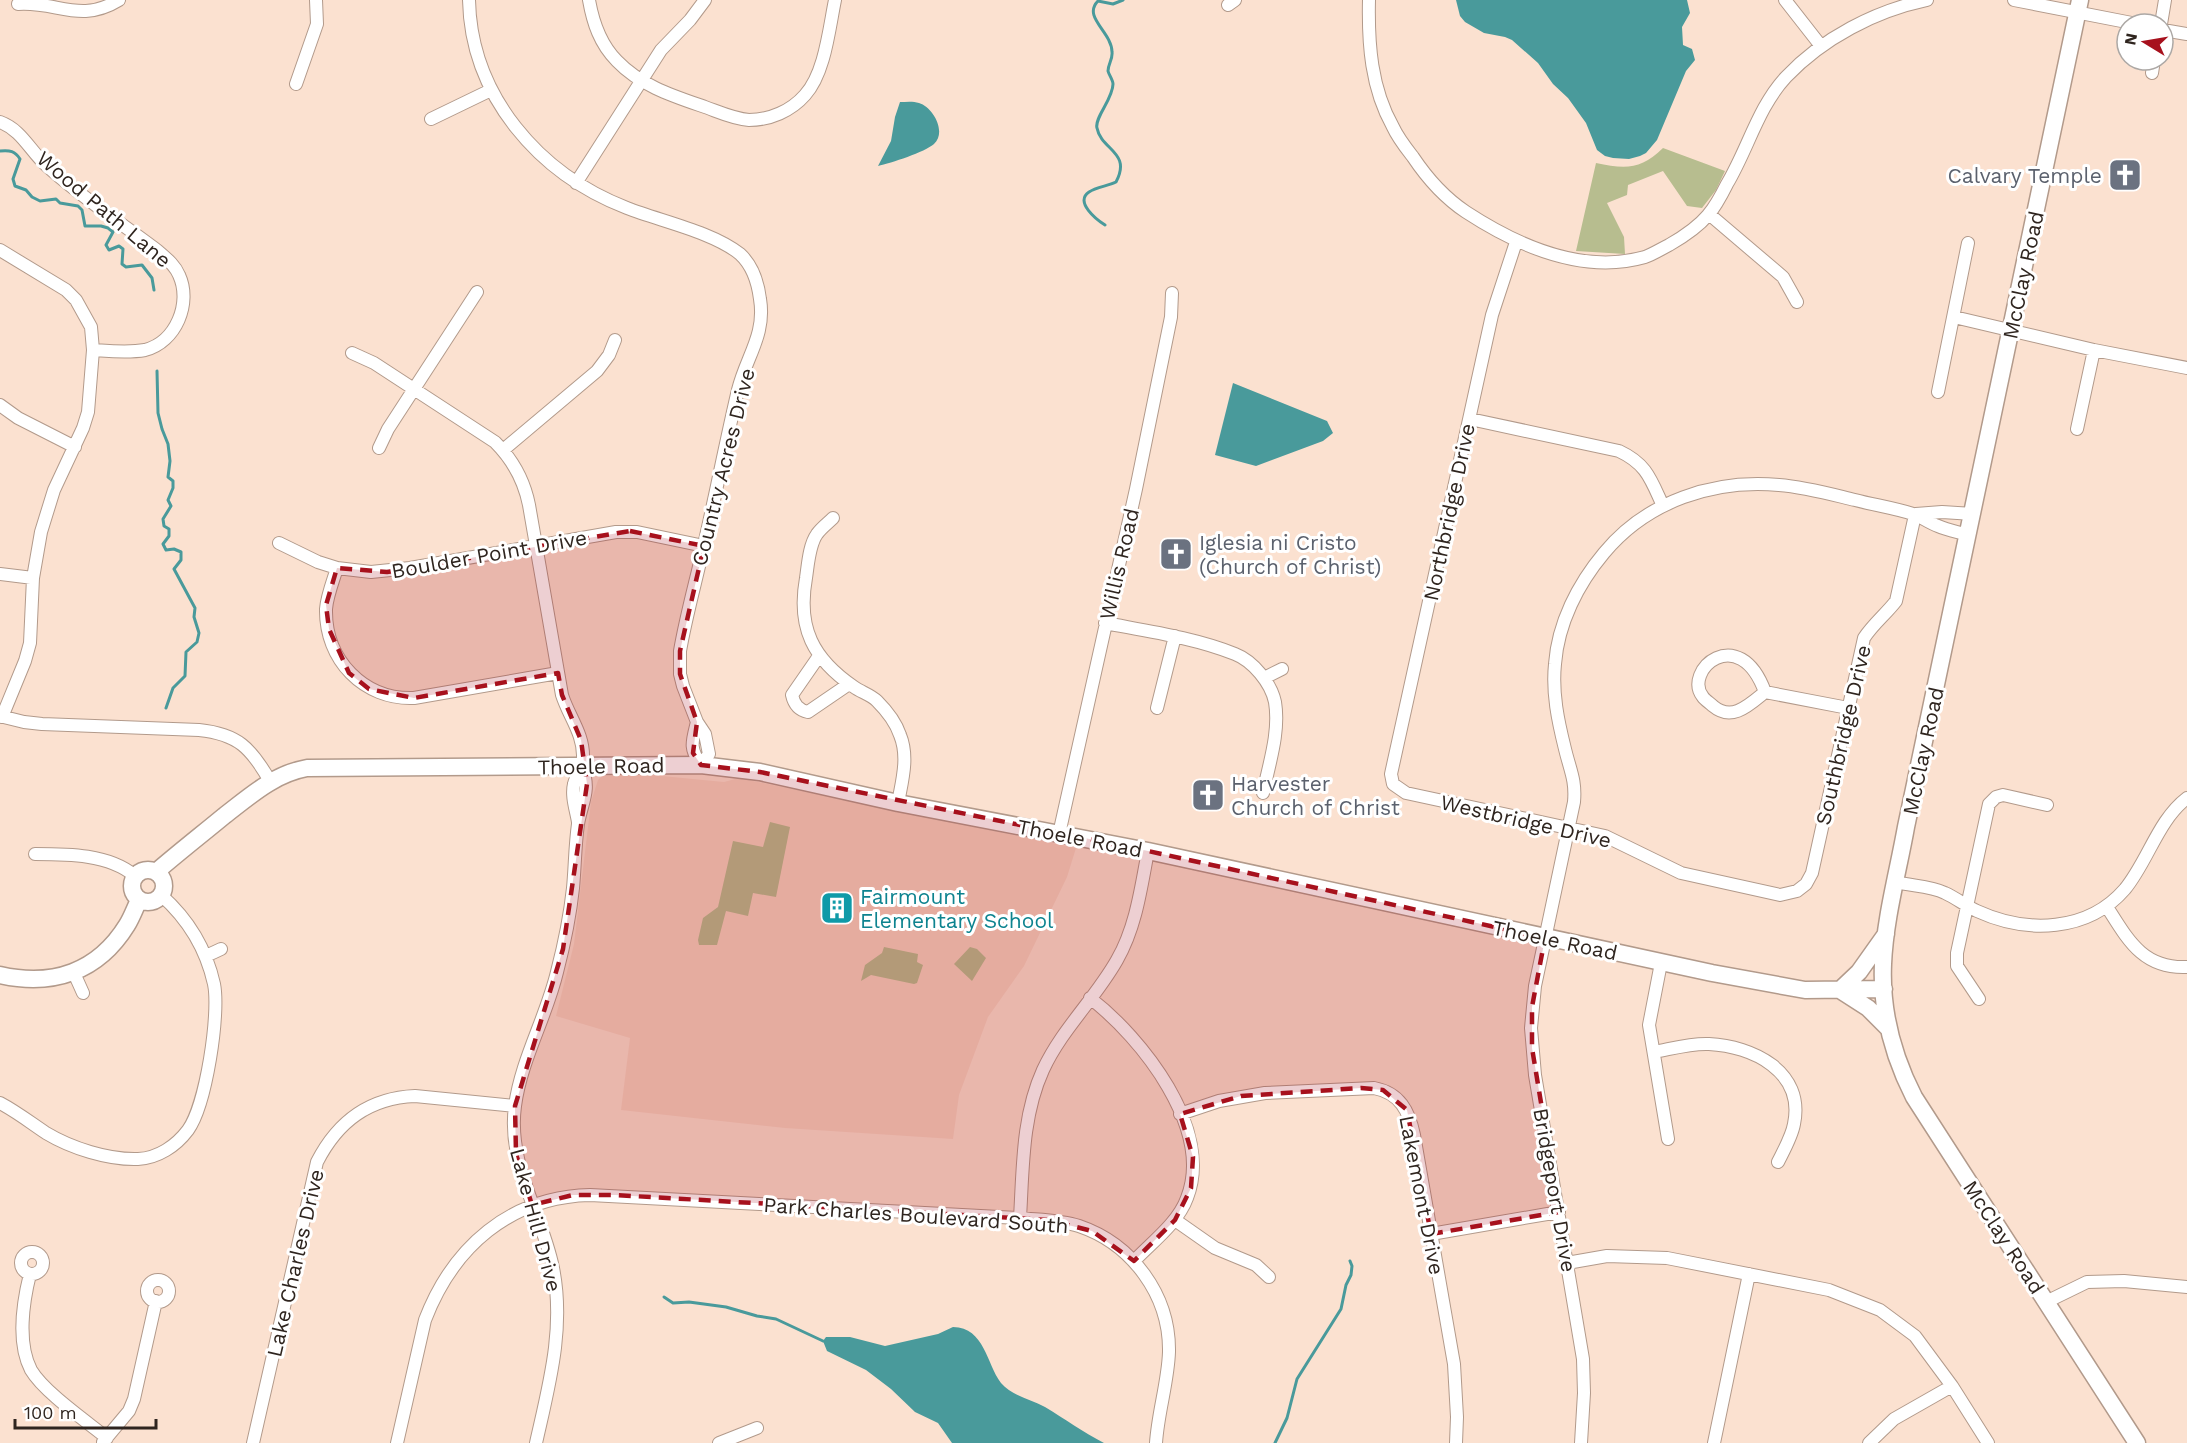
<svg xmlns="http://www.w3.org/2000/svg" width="2187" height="1443" viewBox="0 0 2187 1443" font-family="'Work Sans',sans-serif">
  <rect width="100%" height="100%" fill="#fbe1d0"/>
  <path fill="#f5d4c0" d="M641 774 724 782 739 778 1076 848 1067 877 1024 966 988 1017 959 1095 953 1139 785 1128 621 1110 630 1038 556 1016 574 944 591 802 598 780 602 776Z"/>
  <path fill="#b7bd8f" d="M1663 148 1725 171 1716 190 1702 208 1687 206 1663 171 1628 185 1627 195 1607 203 1624 237 1625 254 1576 251 1596 163C1625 169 1641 170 1663 148Z
    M770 822 790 827 776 897 753 893 748 916 726 911 717 945H699L698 940 703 918 718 907 733 841 763 847Z
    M884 947 918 954 917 962 923 965 917 983 914 984 871 975 861 981 865 965 882 953Z
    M970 947 977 949 986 958 972 981 954 964Z"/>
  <path fill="#499a9b" d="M1456 0H1687L1690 13 1682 27 1683 45 1692 49 1695 60 1686 71 1657 140 1646 153 1640 156 1629 159 1613 158 1605 156 1597 150 1586 123 1568 98 1553 84 1538 63 1512 40 1505 37 1484 33 1465 22 1460 16Z
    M900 102C906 102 913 101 919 103 933 107 947 132 934 144 925 152 891 163 878 166L891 141 895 117Z
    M1233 383 1327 421 1333 433 1323 441 1256 466 1215 455Z
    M953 1327C985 1328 986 1363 1001 1383 1012 1396 1030 1399 1045 1407 1065 1419 1083 1432 1104 1443H952L938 1423 915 1412 891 1389 866 1370 827 1351 823 1341 826 1337H850L885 1346 938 1334Z"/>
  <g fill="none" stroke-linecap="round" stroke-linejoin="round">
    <path stroke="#499a9b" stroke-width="3" d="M0 151C10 150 15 151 20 159L13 179 15 186 26 190 32 197 40 201 56 199 60 203 78 206 82 210 85 226H101L108 228 113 232 106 245 109 250 119 246 123 249 122 264 126 267 142 265 152 278 154 290
      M1105 225C1097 220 1074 202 1089 192 1096 187 1108 186 1116 182 1132 152 1101 150 1097 128 1094 118 1113 99 1113 84 1113 80 1109 75 1108 71 1108 64 1113 59 1112 52 1112 32 1082 17 1098 1L1113 4 1123 0
      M157 371 158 413 162 429 168 444 170 461 168 477 173 481V488L168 500 171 506 163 519 164 526 169 529V536L163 544 166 550 174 549 181 552V560L174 569 195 608 194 617 199 633 197 642 186 652 185 676 173 688 166 708
      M664 1297 673 1303 689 1302 726 1307 757 1316 776 1319 823 1341
      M1275 1443 1287 1418 1297 1379 1341 1309 1346 1285 1351 1275 1352 1266 1350 1261"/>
    <defs>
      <path id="street" d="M469 0C471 96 539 174 627 208 660 221 713 232 740 254 752 265 758 283 760 299 766 335 746 357 738 390 726 441 716 493 704 545 696 581 686 616 680 651V674L683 686 697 722 705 734 709 754 701 765C689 748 692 742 697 722
        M589 0C593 23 600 44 617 61 641 86 673 96 705 107 719 112 734 119 749 120 770 120 791 111 805 95 825 73 829 29 835 0
        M1369 0C1368 44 1371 88 1393 127 1398 138 1406 148 1413 157 1427 178 1445 198 1466 212 1518 246 1582 275 1645 257 1653 254 1661 249 1669 245 1683 237 1698 227 1708 215 1716 206 1722 194 1727 184 1748 149 1758 107 1786 77 1823 38 1875 11 1927 0
        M1785 0 1821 46
        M2014 0 2137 24
        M18 4C57 1 80 24 119 0
        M1228 5 1235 0
        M2161 24 2165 0
        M2163 30 2187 34
        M2152 73 2154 60
        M296 84 317 24 316 0
        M431 119 491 90
        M0 122C22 130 30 151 47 166 81 197 121 223 158 251 166 258 175 265 179 275 192 303 176 342 145 350 128 353 110 351 93 350
        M576 183 661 50 690 20 705 0
        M1709 214 1783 277 1797 302
        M1516 242 1492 315 1391 774 1393 784 1406 793 1605 836 1681 873 1780 895 1797 891 1806 884 1812 873 1864 638C1873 624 1886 614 1896 601L1915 515
        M0 250 66 290 76 300 91 327 93 350 88 412 83 428 54 490 41 532 33 578 30 643 25 661 2 717
        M1954 317 2094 350 2187 368
        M352 353 374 363 495 442C513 460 524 480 529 505L562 695C569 717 584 734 583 758 583 768 576 775 574 784 571 796 576 810 578 822
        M1938 392 1968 243
        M0 405 18 418 75 447
        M1470 419 1619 451C1647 464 1651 480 1663 506
        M2077 429 2094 350
        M379 448 388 429 477 292
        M503 450 597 371 609 355 615 340
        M1916 514 1942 512 1973 514
        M833 518C828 523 821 528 817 534 809 545 808 565 806 578 797 628 813 659 854 687 861 692 871 695 877 701 886 710 896 723 900 735 909 757 902 781 898 803
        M279 543 318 562 337 568 371 572 410 568 616 532H637L704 546
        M337 568C333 581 327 596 326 609 325 660 364 700 414 698L558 673
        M0 574 33 578
        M1105 623C1147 631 1196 638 1235 654 1253 661 1271 683 1275 702 1280 732 1269 764 1263 793
        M819 656 792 695C794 704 798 710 808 712L849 684
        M1264 678 1282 669
        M1765 692C1739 621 1682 671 1703 697 1705 700 1710 703 1713 706 1732 722 1749 705 1765 692L1848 708
        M1157 708 1175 636
        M0 716 24 722 42 724 199 730C238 734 251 748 270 781
        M1059 834 1136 489 1171 317 1172 293
        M35 854C68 854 109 854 135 876
        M1896 882C1911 886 1931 886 1945 893 1956 898 1966 906 1977 911 2027 934 2088 932 2125 889 2148 861 2158 820 2187 798
        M2107 907C2128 940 2143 969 2187 967
        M206 956 221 949
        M1661 963 1649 1025 1668 1139
        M74 973 83 993
        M1090 998C1142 1038 1214 1129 1187 1198 1178 1223 1152 1242 1134 1261
        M1979 999 1957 966V953L1989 804 1996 797 2003 795 2047 805
        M1654 1052C1671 1049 1691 1043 1709 1044 1752 1046 1805 1071 1794 1124 1792 1136 1784 1150 1778 1162
        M0 1103C17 1112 31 1123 46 1133 71 1148 108 1160 138 1159 158 1158 176 1146 188 1130 206 1105 220 1014 214 984 206 948 188 919 161 895
        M1180 1114 1219 1101 1265 1093 1374 1088C1400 1093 1409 1111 1414 1135L1454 1364 1457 1417 1456 1443
        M1020 1218C1023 1168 1022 1116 1043 1070 1062 1029 1095 999 1117 960 1136 927 1141 888 1148 851
        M1175 1220 1215 1248 1256 1265 1269 1277
        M1431 1234 1559 1212
        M21 1263a11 11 0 1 1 22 0a11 11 0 1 1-22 0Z
        M1567 1263 1607 1256 1667 1258 1829 1290 1880 1310 1915 1336 1952 1386 1988 1443
        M30 1274C23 1302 17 1343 31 1370 44 1392 86 1421 107 1438
        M147 1291a11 11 0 1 1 22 0a11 11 0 1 1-22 0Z
        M2046 1302 2087 1282 2124 1281 2187 1287
        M103 1442 129 1411 134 1399 156 1301
        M253 1443 317 1162C338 1121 369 1098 415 1096L515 1106
        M397 1443 425 1320C453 1247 510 1197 590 1195L1020 1218C1039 1220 1060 1220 1079 1226 1132 1244 1170 1295 1169 1352 1168 1382 1158 1412 1156 1443
        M536 1443C549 1385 565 1328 553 1268 542 1213 507 1165 515 1106 521 1060 546 1018 557 972 564 945 570 916 573 888 575 867 575 845 578 824 582 801 591 791 582 767
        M719 1443 757 1428
        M1581 1443 1584 1393 1583 1359 1535 1075 1531 1028 1535 986 1574 802C1576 780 1570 770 1565 749 1558 721 1552 693 1555 664 1558 623 1578 584 1604 553 1647 501 1714 479 1779 485 1805 487 1830 494 1855 500 1874 505 1894 508 1913 514 1922 517 1929 523 1938 526 1947 530 1958 532 1968 535
        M1714 1443 1749 1274
        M1869 1443 1894 1419 1952 1386"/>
      <path id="secondary" d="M2080 0 1906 827C1898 872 1885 918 1883 964 1881 1010 1893 1056 1914 1097L2137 1443
        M132 886a16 16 0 1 1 32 0a16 16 0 1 1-32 0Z
        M156 872C178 853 201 835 224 816 250 796 274 774 307 768L701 765 760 772 898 803 1148 851 1712 973 1805 990 1884 989
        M0 975C53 987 98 972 127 925 132 917 135 908 139 900
        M1840 990 1859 972 1886 934
        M1840 990 1868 1008 1889 1029"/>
    </defs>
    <use href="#street" stroke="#b29a8b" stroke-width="14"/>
    <use href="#secondary" stroke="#b29a8b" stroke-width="19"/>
    <use href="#street" stroke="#fff" stroke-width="12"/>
    <use href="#secondary" stroke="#fff" stroke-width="16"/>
  </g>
  <path fill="#a7111d" fill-opacity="0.2" stroke="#a7111d" stroke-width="4.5" stroke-dasharray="12 8" stroke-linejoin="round" d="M630 531 704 546 680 651V674L697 722 693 753 701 765 760 772 1148 851 1545 938 1532 1007V1048L1559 1212 1431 1234 1407 1110 1383 1090 1361 1088 1241 1096 1180 1114 1193 1157 1191 1188 1175 1220 1134 1261 1092 1231 1048 1220 615 1195H573L532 1205 516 1154 515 1106 563 949 587 784 581 740 562 695 558 673 414 698 369 689 349 673 329 629 326 605 337 568 387 572Z"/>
  <defs>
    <symbol id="church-square" viewBox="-11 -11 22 22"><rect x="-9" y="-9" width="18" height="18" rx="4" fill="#6b7280" stroke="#fff"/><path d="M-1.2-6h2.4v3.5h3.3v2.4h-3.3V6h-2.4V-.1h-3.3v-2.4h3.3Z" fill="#fff"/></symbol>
    <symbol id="building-square" viewBox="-11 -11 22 22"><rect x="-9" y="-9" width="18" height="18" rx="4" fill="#0f9aa8" stroke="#fff"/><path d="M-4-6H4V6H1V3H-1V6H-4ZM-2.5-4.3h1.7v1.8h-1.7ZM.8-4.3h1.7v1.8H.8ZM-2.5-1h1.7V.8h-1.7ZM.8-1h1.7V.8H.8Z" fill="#fff"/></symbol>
  </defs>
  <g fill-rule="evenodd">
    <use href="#church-square" x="2106" y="156" width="38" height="38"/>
    <use href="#church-square" x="1157" y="535" width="38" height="38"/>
    <use href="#church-square" x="1189" y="776" width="38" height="38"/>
    <use href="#building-square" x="818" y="889" width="38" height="38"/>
  </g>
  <g text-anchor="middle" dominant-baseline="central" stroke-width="6" stroke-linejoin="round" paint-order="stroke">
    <g font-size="21" fill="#5b616d" stroke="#fff" text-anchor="start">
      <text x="2102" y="175" text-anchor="end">Calvary Temple</text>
      <text x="1199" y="542">Iglesia ni Cristo<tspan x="1199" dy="24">(Church of Christ)</tspan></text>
      <text x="1231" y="783">Harvester<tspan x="1231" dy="24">Church of Christ</tspan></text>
    </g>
    <g font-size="21" fill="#2f251f" stroke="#fff">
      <text transform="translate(104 209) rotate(40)">Wood Path Lane</text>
      <text transform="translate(2023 275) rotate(-78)">McClay Road</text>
      <text transform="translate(723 467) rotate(-76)">Country Acres Drive</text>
      <text transform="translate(1449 512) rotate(-78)">Northbridge Drive</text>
      <text transform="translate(489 554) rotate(-10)">Boulder Point Drive</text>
      <text transform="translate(1119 564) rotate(-77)">Willis Road</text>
      <text transform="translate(1843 735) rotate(-77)">Southbridge Drive</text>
      <text transform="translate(1923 751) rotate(-78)">McClay Road</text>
      <text transform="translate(601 766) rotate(-1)">Thoele Road</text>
      <text transform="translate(1526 821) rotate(13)">Westbridge Drive</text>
      <text transform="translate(1080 838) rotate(11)">Thoele Road</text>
      <text transform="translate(1555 940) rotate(12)">Thoele Road</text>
      <text transform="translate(1555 1190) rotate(80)">Bridgeport Drive</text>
      <text transform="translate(1422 1195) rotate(79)">Lakemont Drive</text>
      <text transform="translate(916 1215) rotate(4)">Park Charles Boulevard South</text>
      <text transform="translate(536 1220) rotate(75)">Lake Hill Drive</text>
      <text transform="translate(2004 1237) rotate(57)">McClay Road</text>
      <text transform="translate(295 1263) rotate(-77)">Lake Charles Drive</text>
    </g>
    <g font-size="21" fill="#0d838f" stroke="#fff" text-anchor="start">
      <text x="860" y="896">Fairmount<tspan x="860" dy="24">Elementary School</tspan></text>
    </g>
  </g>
  <g transform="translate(2145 42) rotate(281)"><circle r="28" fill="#ffffff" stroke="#aca8a5" stroke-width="1.5"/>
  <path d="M0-4.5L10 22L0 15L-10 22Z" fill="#a7111d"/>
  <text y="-9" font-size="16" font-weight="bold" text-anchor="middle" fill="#2f251f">N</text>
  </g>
  <path d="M15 1419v9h141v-9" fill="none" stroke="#2f251f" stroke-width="3"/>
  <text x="24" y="1419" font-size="18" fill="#2f251f" stroke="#ffffff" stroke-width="4.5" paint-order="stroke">100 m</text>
</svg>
